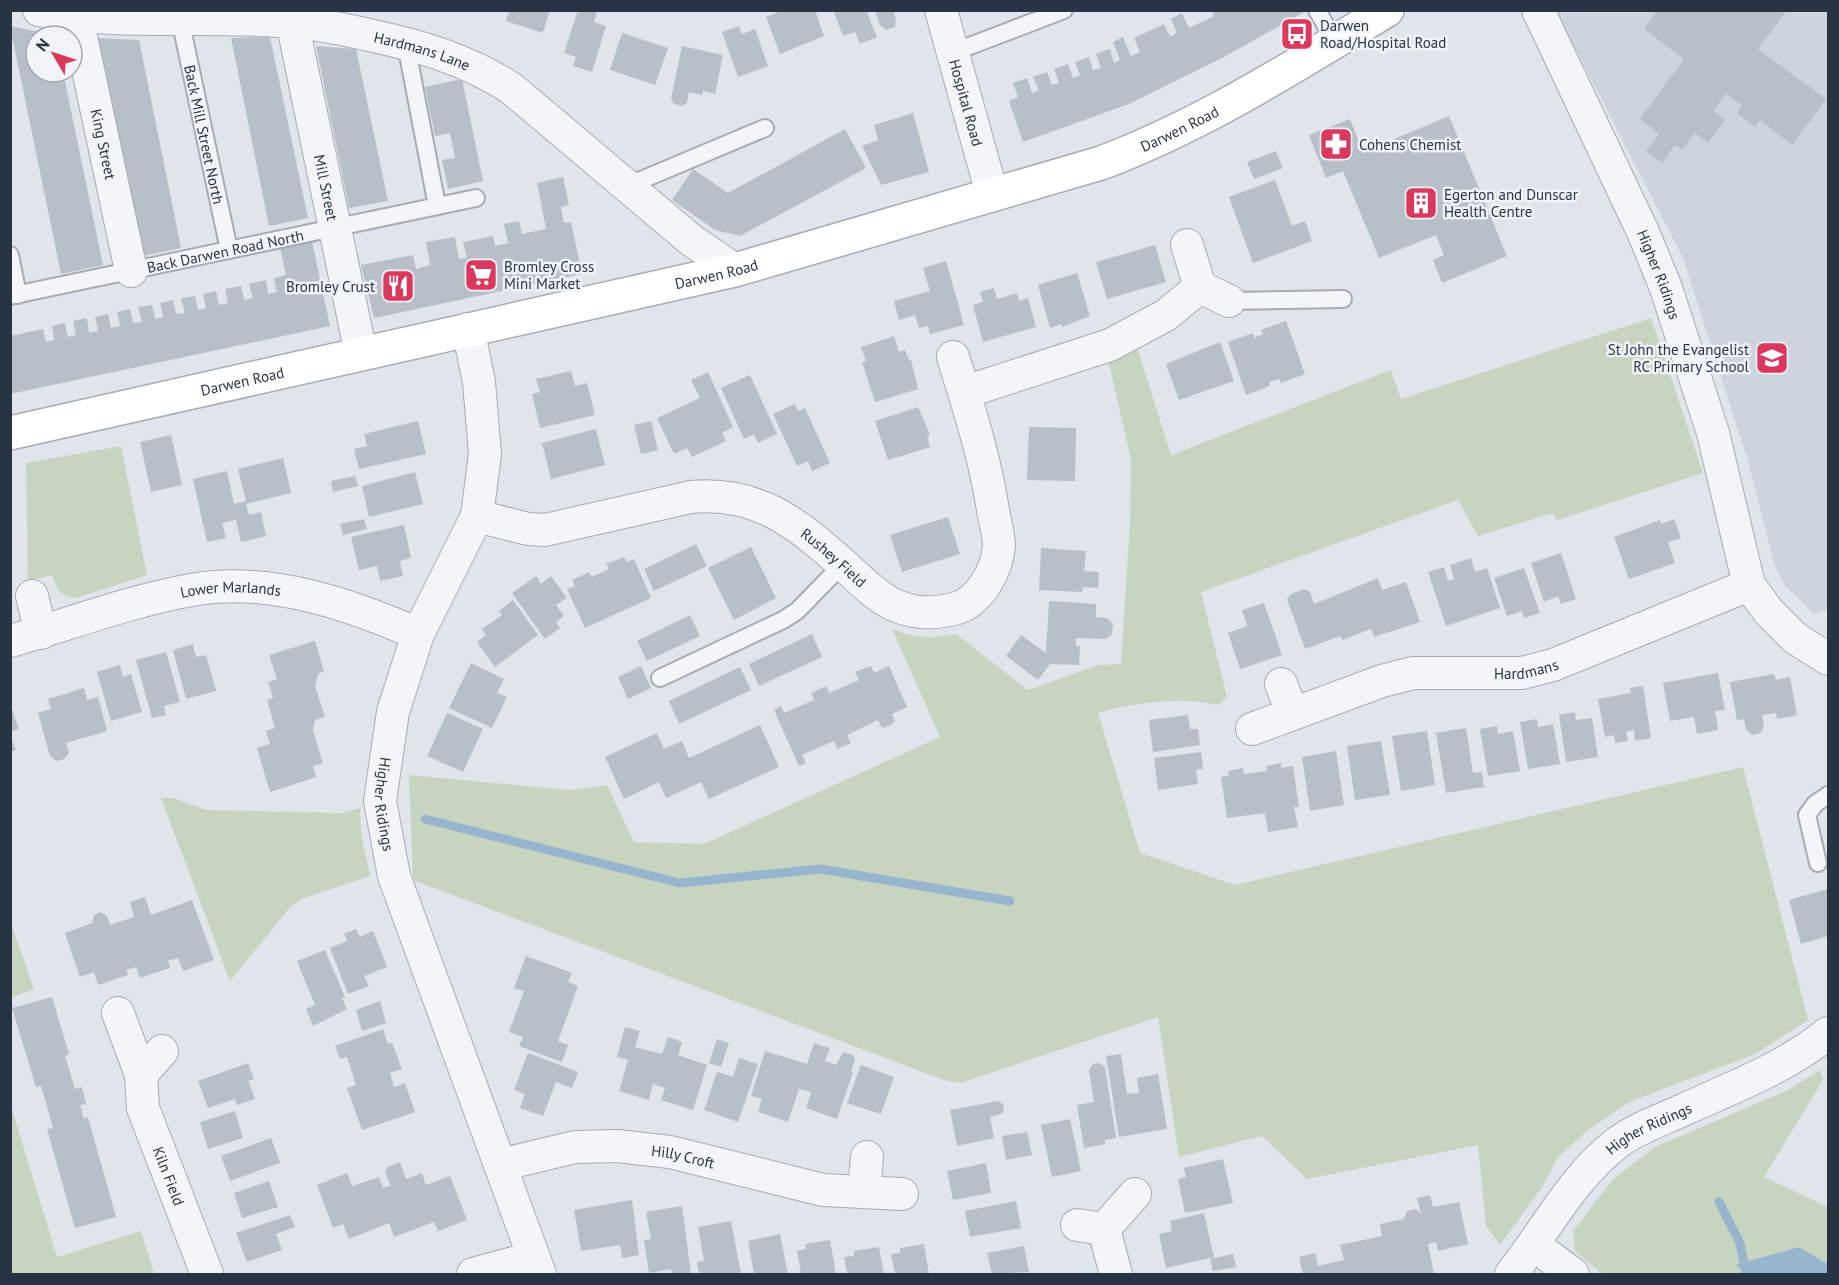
<svg xmlns="http://www.w3.org/2000/svg" width="1839" height="1285" viewBox="0 0 1839 1285" font-family="'PT Sans',sans-serif">
  <rect width="100%" height="100%" fill="#e0e5eb"/>
  <path fill="#ced4dd" d="M1556 11H1828V609L1814 614 1784 585 1775 566 1747 458 1683 258Z"/>
  <path fill="#c7d5c0" d="M1651 318 1703 473 1557 520 1553 513 1478 536 1458 500 1201 592 1227 697 1219 705C1179 696 1137 702 1098 713L1140 853 1235 885 1743 767 1808 1020 1755 1054 1629 1102 1587 1131 1558 1157 1543 1186 1500 1245 1486 1226 1478 1145 1307 1179 1262 1136 1179 1157 1158 1017 960 1083 944 1080 413 880 409 775 570 790 607 785 634 842 704 844 940 737 892 629C915 639 932 638 956 634L1028 690 1098 665 1121 664 1130 523 1131 460 1108 359 1137 347 1171 455 1391 370 1401 399Z
    M121 446 147 575 76 598C61 597 56 589 52 575L28 581 26 463Z
    M161 798H173L206 810 341 813 360 808 361 833 370 876 304 898 290 907 230 981Z
    M10 921 34 989 11 998 10 997Z
    M1820 1070 1823 1080 1764 1177 1828 1207V1264L1799 1247 1736 1265 1749 1274H1602L1575 1251 1573 1231 1613 1179 1655 1147 1786 1091Z
    M11 1106 57 1257 141 1231 154 1274H11Z"/>
  <path fill="#97b6ce" d="M1799 1247 1828 1264V1274H1749L1735 1265Z"/>
  <g fill="none" stroke-linecap="round" stroke-linejoin="round">
    <path stroke="#97b6ce" stroke-width="9" d="M425 819 680 883 820 869 1010 901
      M1719 1202 1740 1243 1746 1274"/>
  </g>
  <path fill="#b7bfc9" d="M510 10H550L543 33 506 21Z
    M578 10 597 12 594 22 606 26 592 72 573 66 576 57 564 53Z
    M784 10H815L824 36 780 54 766 17Z
    M833 10H866L877 37 860 44 855 32 843 36Z
    M875 10H893L896 20 895 27 886 30 880 25Z
    M1211 10 1304 12 1224 57 1129 104 1023 142 1009 101 1018 97 1013 83 1027 78 1032 93 1039 90 1033 77 1047 72 1052 85 1059 83 1054 69 1068 64 1073 78 1080 75 1075 62 1089 57 1093 70 1101 68 1096 54 1110 49 1114 63 1120 60 1113 42 1123 37 1131 56 1140 52 1134 38 1164 24 1170 37 1177 33 1171 19 1182 13 1189 28 1214 16Z
    M1658 10H1787L1758 49 1826 99 1792 145 1760 120 1755 127 1737 113 1742 106 1726 94 1713 111 1725 120 1708 143 1695 133 1682 150 1675 145 1662 163 1646 151 1659 134 1640 119 1684 59 1644 29Z
    M10 26 53 35 36 36V72H63L103 265 61 274Z
    M739 26 742 34 755 29 768 66 738 77 722 32Z
    M622 33 668 48 655 85 610 70Z
    M270 37 308 218 269 226 231 38Z
    M98 38 139 40 181 248 143 256Z
    M316 46 356 49 388 201 349 208Z
    M682 46 723 55 715 94 703 91 702 95 689 92 687 103 682 106 674 104 671 99Z
    M462 79 483 181 448 189 442 160 455 158 450 133 435 136 425 87Z
    M913 113 929 172 881 185 862 146 878 140 874 125Z
    M1449 116 1507 256 1442 283 1433 260 1444 255 1436 235 1379 258 1343 171 1326 178 1309 135 1350 119 1363 152Z
    M845 129 866 168 740 236 715 230 672 200 693 169 728 193Z
    M1276 151 1283 168 1254 179 1247 162Z
    M563 177 569 205 561 207 564 223 571 222 582 274 374 318 361 265 413 255 416 269 430 265 426 242 455 237 459 259 467 258 463 242 493 236 495 246 508 243 504 224 519 221 522 234 546 229 537 183Z
    M1275 180 1292 226 1305 221 1312 241 1253 263 1229 197Z
    M312 241 330 326 10 394V336L43 329 46 342 54 340 52 326 65 323 68 337 76 335 73 321 87 318 89 333 98 331 95 317 108 314 111 328 120 326 117 312 130 309 133 323 142 322 138 307 152 305 155 319 163 317 160 303 173 300 176 314 185 313 181 298 195 296 198 310 206 308 203 294 216 291 219 305 228 303 225 289 241 286 244 300 253 298 249 284 266 280 268 294 277 292 274 278 286 275 280 247Z
    M1155 245 1166 282 1107 299 1096 262Z
    M946 261 964 325 930 334 928 326 919 328 915 315 899 320 894 301 930 291 923 268Z
    M1077 273 1090 316 1062 327 1061 324 1050 328 1038 285Z
    M994 288 997 299 1017 293 1019 301 1028 298 1036 327 983 342 973 305 983 302 980 292Z
    M1286 321 1305 374 1281 383 1279 379 1269 382 1270 386 1246 395 1228 342 1253 333 1254 338 1263 334 1261 330Z
    M894 336 899 352 905 350 909 360H911L918 389 875 402 862 362 866 361 861 347Z
    M1220 342 1234 381 1179 400 1166 364Z
    M571 371 575 386 587 383 595 415 540 428 532 394 540 392 536 379Z
    M708 372 733 427 722 433 726 441 692 457 687 448 674 454 657 418 700 398 691 380Z
    M750 375 777 434 758 443 754 434 744 439 721 388Z
    M795 404 798 411 805 408 830 463 812 471 808 461 797 466 773 414Z
    M918 407 930 435 927 436 930 447 888 460 875 421Z
    M418 421 426 454 359 469 354 449 367 446 364 434Z
    M651 421 658 450 641 454 634 425Z
    M1029 427 1076 428 1075 481 1027 480Z
    M596 429 605 465 551 479 542 443Z
    M171 435 182 485 151 492 140 442Z
    M283 458 291 493 246 504 249 515 261 512 266 536 241 542 236 520 222 523 226 538 207 542 193 479 227 471 234 504 246 501 238 469Z
    M415 472 423 504 369 517 362 486Z
    M355 476 358 486 333 492 331 481Z
    M948 517 960 554 902 572 890 535Z
    M364 519 367 529 343 535 340 524Z
    M1674 519 1681 538 1668 542 1675 563 1629 579 1614 537 1660 520 1661 524Z
    M404 525 411 558 400 561 403 576 380 581 377 566 359 570 351 537Z
    M696 544 707 566 654 591 644 569Z
    M751 547 776 598 734 620 708 568Z
    M1041 548 1086 551 1084 571 1099 572 1098 588 1083 587 1082 592 1039 590Z
    M1561 553 1576 599 1561 604 1558 596 1544 602 1531 563Z
    M624 557 627 562 634 559 651 598 585 628 567 589 575 586 572 580 589 572 592 577 609 569 606 564Z
    M1471 558 1475 572 1487 568 1500 608 1446 626 1428 572 1444 567 1448 581 1454 579 1450 565Z
    M1524 568 1540 613 1524 618 1522 611 1507 616 1494 578Z
    M536 576 541 584 551 576 567 598 556 605 564 616 556 622 560 628 545 639 512 593Z
    M1378 578 1382 590 1406 582 1420 622 1374 637 1371 629 1342 640 1340 636 1305 649 1287 599 1291 594 1304 589 1310 592 1314 604Z
    M513 600 538 635 495 667 477 642 486 635 482 629 502 615 499 611Z
    M1049 601 1096 604V617L1107 618 1113 624 1112 634 1106 639 1076 638V646H1080L1079 665 1050 664 1038 680 1006 656 1021 635 1046 653Z
    M1264 603 1282 655 1240 669 1228 633 1247 626 1242 610Z
    M690 615 700 636 647 661 637 641Z
    M812 634 822 657 759 686 749 664Z
    M315 641 324 671 318 674 315 686 325 717 315 720 313 731 323 763 313 766 316 777 270 792 257 748 270 744 266 731 275 728 267 700 273 698 268 682 277 679 269 655Z
    M193 644 196 657 206 655 216 691 186 699 173 650Z
    M166 652 180 702 164 706 166 715 152 718 136 660Z
    M471 663 504 679 497 693 507 697 492 728 449 708Z
    M120 665 123 677 131 674 142 712 111 721 97 672Z
    M641 666 651 688 628 699 618 677Z
    M871 666 874 673 889 666 907 707 892 714 895 722 889 726 882 728 878 720 847 735 851 743 837 749 834 741 802 755 806 763 799 766 774 710 781 706 784 713 814 700 811 693 826 686 829 693 859 680 855 672Z
    M740 667 751 690 679 724 669 701Z
    M1718 673 1725 710 1715 711 1718 730 1697 734 1694 717 1670 721 1663 683Z
    M1774 674 1776 680 1790 677 1797 715 1777 719 1776 713 1762 715 1764 727 1760 733 1753 735 1746 730 1744 719 1737 720 1730 682Z
    M1643 686 1651 738 1635 741 1634 730 1626 732 1628 741 1615 743 1614 735 1605 737 1598 699 1631 693 1630 688Z
    M84 688 87 700 98 697 107 731 66 743 69 753 64 759 57 761 50 756 38 713 51 709 48 699Z
    M10 704 19 729 10 732Z
    M1575 712 1576 720 1592 718 1598 757 1566 762 1559 715Z
    M447 713 483 729 463 772 427 756Z
    M1188 715 1190 729H1198L1200 745 1153 752 1149 720Z
    M1537 719 1538 727 1553 724 1560 764 1528 769 1520 722Z
    M760 725 779 767 709 799 701 782 666 798 659 782 624 799 605 757 657 733 664 749 682 741 689 758Z
    M1497 726 1498 734 1513 731 1520 771 1488 776 1480 729Z
    M1466 728 1473 773 1482 772 1484 787 1446 793 1436 733Z
    M1427 731 1435 785 1401 791 1392 736Z
    M10 736 16 750 10 752Z
    M1381 741 1390 795 1355 800 1347 746Z
    M1336 751 1344 805 1310 811 1302 757Z
    M1201 752 1203 769 1196 770 1198 784 1158 790 1154 758Z
    M1281 763V768L1293 766 1299 807H1294L1298 827 1268 832 1265 813 1227 818 1221 777 1229 776 1228 771 1243 768 1244 774 1259 772 1267 771 1266 766Z
    M1828 889V936L1801 944 1789 900Z
    M145 897 151 915 192 900 214 960 183 971 178 958 168 961 170 968 140 978 136 967 126 970 128 975 98 985 94 972 80 977 65 933 92 923 94 915 101 912 107 916 110 925 134 917 130 902Z
    M356 929 360 937 373 931 387 967 364 976 369 986 348 994 330 948 347 941 344 934Z
    M325 950 345 997 342 998 347 1009 313 1026 306 1009 315 1005 297 961Z
    M526 956 572 973 568 982 578 986 558 1041 568 1045 562 1062 519 1046 523 1037 509 1032 524 991 514 988Z
    M52 997 69 1054 65 1056 75 1089 82 1087 86 1104 80 1105 84 1119 88 1117 116 1217 75 1228 47 1129 53 1128 41 1086 36 1087 12 1008Z
    M380 1001 386 1023 362 1031 356 1010Z
    M625 1027 640 1031 635 1047 662 1054 668 1037 682 1042 678 1055 707 1065 693 1110 661 1100 665 1088 653 1084 649 1100 619 1091 628 1060 617 1057Z
    M383 1029 388 1044 392 1043 402 1069 390 1073 394 1087 405 1083 415 1112 362 1130 347 1088 356 1085 347 1057 340 1059 335 1046Z
    M717 1039 729 1043 721 1067 709 1063Z
    M814 1043 830 1048 825 1061 836 1065 843 1052 853 1055 855 1060 851 1071 853 1072 837 1119 806 1108 811 1092 799 1089 788 1122 758 1112 762 1099 751 1096 765 1051 807 1064Z
    M528 1053 578 1072 572 1088 556 1082 543 1116 520 1108 525 1094 514 1090Z
    M1121 1054 1127 1094 1139 1093 1137 1078 1158 1074 1167 1129 1119 1137 1106 1056Z
    M739 1058 758 1064 738 1122 704 1110 717 1072 733 1077Z
    M248 1063 254 1079 248 1081 255 1099 237 1105 235 1099 208 1108 198 1081Z
    M1099 1063 1105 1067 1116 1138 1105 1140V1144L1084 1148 1077 1105 1094 1102 1089 1070 1093 1064Z
    M861 1065 894 1077 881 1114 847 1103Z
    M998 1101 1003 1104 1004 1111 1001 1114 990 1117 994 1138 957 1146 950 1110Z
    M235 1111 243 1138 208 1149 200 1122Z
    M1070 1119 1081 1171 1052 1177 1041 1125Z
    M1027 1132 1032 1155 1006 1160 1002 1136Z
    M271 1138 280 1163 230 1181 221 1156Z
    M1223 1159 1233 1203 1185 1213 1178 1179 1186 1177 1184 1168Z
    M400 1162 406 1179 422 1173 426 1185 450 1176 467 1220 438 1231 434 1222 394 1237 389 1223 349 1239 343 1224 333 1228 317 1185 347 1173 352 1186 379 1177 383 1188 391 1186 385 1172 388 1167Z
    M986 1163 991 1193 953 1200 947 1171Z
    M269 1181 278 1207 242 1218 234 1193Z
    M1430 1195 1433 1207 1459 1202 1468 1244 1438 1251 1436 1242 1428 1244 1434 1274H1303L1299 1257 1315 1253 1318 1266 1344 1260 1340 1245 1382 1236 1380 1224 1404 1219 1407 1211 1416 1209 1421 1213 1417 1198Z
    M632 1200 639 1255 622 1258 620 1245 581 1251 574 1210Z
    M1016 1201 1021 1228 970 1237 965 1211Z
    M682 1206 691 1274H672L671 1269 649 1273 644 1240 651 1239 646 1212Z
    M1204 1213 1214 1257 1166 1268 1159 1234 1172 1231 1170 1221Z
    M290 1215 295 1227 276 1234 282 1250 247 1262 236 1233Z
    M731 1221 741 1274H699L697 1262 704 1261 698 1227Z
    M780 1234 788 1274H754L748 1241Z
    M830 1240 836 1274H801L797 1251 806 1249 805 1244Z
    M924 1244 929 1274H895L891 1254 900 1253V1248Z
    M1024 1246 1029 1272 992 1274 987 1253Z
    M879 1247 884 1274H847L844 1257 854 1256V1251Z
    M1233 1254 1236 1267 1213 1271 1210 1259Z"/>
  <g fill="none" stroke-linecap="round" stroke-linejoin="round">
    <defs>
      <g id="service">
        <path d="M1317 10 1335 42"/>
        <path id="s1" d="M180 19 229 250"/>
        <path d="M406 44 437 206"/>
        <path d="M954 52 1064 10"/>
        <path d="M627 186 765 128"/>
        <path d="M10 255 18 295"/>
        <path id="s2" d="M10 296 476 198"/>
        <path d="M1229 301 1343 299"/>
        <path d="M660 678 783 620 797 611 843 564"/>
        <path d="M1818 863 1807 815 1815 804 1828 795"/>
      </g>
      <g id="minor">
        <path id="s3" d="M39 10C122 26 208 14 293 22 327 25 361 33 395 41 437 51 476 65 512 89L691 240 735 270"/>
        <path id="s4" d="M941 10 992 194"/>
        <path id="s5" d="M1538 10 1643 232 1666 288 1713 433 1749 585 1769 612 1795 638 1828 659"/>
        <path id="s6" d="M77 18 131 271"/>
        <path id="s7" d="M292 21 361 354"/>
        <path d="M1187 245 1200 287 1229 301"/>
        <path id="s8" d="M468 329 479 382 485 454 477 516 418 634 393 712 380 801 394 876 540 1274"/>
        <path d="M965 392 1110 345 1166 315 1200 287"/>
        <path id="s9" d="M477 516 528 529 545 530 691 497C759 491 798 524 846 567 860 580 875 595 892 604 913 614 931 614 954 609 979 603 997 571 999 546 999 535 995 522 993 510 985 458 969 408 953 357"/>
        <path d="M32 596 41 633"/>
        <path id="s10" d="M10 641C70 624 130 601 191 590 269 576 349 604 418 634"/>
        <path d="M1281 684 1293 714"/>
        <path id="s11" d="M1252 729 1382 681 1413 673H1522L1553 665 1749 585"/>
        <path id="s12" d="M118 1013 141 1075 143 1108 207 1274"/>
        <path d="M141 1075 162 1051"/>
        <path id="s13" d="M500 1165 575 1147 617 1146 670 1152 823 1190 902 1194"/>
        <path d="M864 1192 867 1157"/>
        <path d="M1077 1225 1104 1229 1135 1194"/>
        <path d="M1104 1229 1116 1274"/>
        <path d="M1534 1245 1573 1274"/>
        <path d="M473 1274 532 1258"/>
        <path id="s14" d="M1511 1274C1546 1230 1572 1178 1617 1143 1637 1128 1661 1120 1683 1110 1733 1087 1785 1068 1828 1033"/>
      </g>
      <g id="secondary">
        <path id="s15" d="M10 433 735 270 1101 163C1202 125 1295 66 1387 10"/>
      </g>
    </defs>
    <use href="#service" stroke="#a5acb6" stroke-width="20"/>
    <use href="#minor" stroke="#a5acb6" stroke-width="34"/>
    <use href="#secondary" stroke="#a5acb6" stroke-width="36"/>
    <use href="#service" stroke="#f3f5f8" stroke-width="16"/>
    <use href="#minor" stroke="#f3f5f8" stroke-width="32"/>
    <use href="#secondary" stroke="#fff" stroke-width="33"/>
  </g>
  <defs>
    <symbol id="bus-square" viewBox="-11 -11 22 22"><rect x="-9" y="-9" width="18" height="18" rx="4" fill="#dc385e" stroke="#f0f4f8"/><path d="M-5-6H5V4H4V6H2V4H-2V6H-4V4H-5ZM-3.5-4V0h7V-4ZM-3.5 1.2v1.5H-2V1.2ZM2 1.2v1.5H3.5V1.2Z" fill="#fff"/></symbol>
    <symbol id="pharmacy-square" viewBox="-11 -11 22 22"><rect x="-9" y="-9" width="18" height="18" rx="4" fill="#dc385e" stroke="#f0f4f8"/><path d="M-2-6h4v4h4v4h-4v4h-4v-4h-4v-4h4Z" fill="#fff"/></symbol>
    <symbol id="building-square" viewBox="-11 -11 22 22"><rect x="-9" y="-9" width="18" height="18" rx="4" fill="#dc385e" stroke="#f0f4f8"/><path d="M-4-6H4V6H1V3H-1V6H-4ZM-2.5-4.3h1.7v1.8h-1.7ZM.8-4.3h1.7v1.8H.8ZM-2.5-1h1.7V.8h-1.7ZM.8-1h1.7V.8H.8Z" fill="#fff"/></symbol>
    <symbol id="supermarket-square" viewBox="-11 -11 22 22"><rect x="-9" y="-9" width="18" height="18" rx="4" fill="#dc385e" stroke="#f0f4f8"/><path d="M-6-5.5h2.5l.6 2H6L4.5 2H-2.5L-4.4-4H-6ZM-1.5 3.2a1.3 1.3 0 1 0 .1 0ZM3 3.2a1.3 1.3 0 1 0 .1 0Z" fill="#fff"/></symbol>
    <symbol id="restaurant-square" viewBox="-11 -11 22 22"><rect x="-9" y="-9" width="18" height="18" rx="4" fill="#dc385e" stroke="#f0f4f8"/><path d="M-5-6h1v4h1v-4h1v4h1v-4h1v5L-1.5 .5V6h-2V.5L-5-1ZM5-6V6H3V1.5H1.5Q1.5-4 5-6Z" fill="#fff"/></symbol>
    <symbol id="school-square" viewBox="-11 -11 22 22"><rect x="-9" y="-9" width="18" height="18" rx="4" fill="#dc385e" stroke="#f0f4f8"/><path d="M0-5L7-2L0 1L-7-2ZM-4 1L0 2.5L4 1V4Q0 6-4 4Z" fill="#fff"/></symbol>
  </defs>
  <g fill-rule="evenodd">
    <use href="#bus-square" x="1278" y="15" width="38" height="38"/>
    <use href="#pharmacy-square" x="1317" y="125" width="38" height="38"/>
    <use href="#building-square" x="1402" y="184" width="38" height="38"/>
    <use href="#supermarket-square" x="462" y="256" width="38" height="38"/>
    <use href="#restaurant-square" x="379" y="267" width="38" height="38"/>
    <use href="#school-square" x="1753" y="339" width="38" height="38"/>
  </g>
  <g text-anchor="middle" dominant-baseline="central" stroke-width="5" stroke-linejoin="round" paint-order="stroke">
    <g font-size="15" fill="#273444" stroke="#f0f4f8" text-anchor="start">
      <text x="1320" y="25">Darwen<tspan x="1320" dy="17">Road/Hospital Road</tspan></text>
      <text x="1359" y="144">Cohens Chemist</text>
      <text x="1444" y="194">Egerton and Dunscar<tspan x="1444" dy="17">Health Centre</tspan></text>
      <text x="504" y="266">Bromley Cross<tspan x="504" dy="17">Mini Market</tspan></text>
      <text x="375" y="286" text-anchor="end">Bromley Crust</text>
      <text x="1749" y="349" text-anchor="end">St John the Evangelist<tspan x="1749" dy="17">RC Primary School</tspan></text>
    </g>
    <g font-size="15" fill="#273444" stroke="#f0f4f8">
      <text stroke="none"><textPath href="#s3" startOffset="387">Hardmans Lane</textPath></text>
      <text stroke="none"><textPath href="#s4" startOffset="96">Hospital Road</textPath></text>
      <text stroke="none"><textPath href="#s15" startOffset="1210">Darwen Road</textPath></text>
      <text stroke="none"><textPath href="#s1" startOffset="118">Back Mill Street North</textPath></text>
      <text stroke="none"><textPath href="#s6" startOffset="129">King Street</textPath></text>
      <text stroke="none"><textPath href="#s7" startOffset="170">Mill Street</textPath></text>
      <text stroke="none"><textPath href="#s2" startOffset="220">Back Darwen Road North</textPath></text>
      <text stroke="none"><textPath href="#s15" startOffset="724">Darwen Road</textPath></text>
      <text stroke="none"><textPath href="#s5" startOffset="291">Higher Ridings</textPath></text>
      <text stroke="none"><textPath href="#s15" startOffset="238">Darwen Road</textPath></text>
      <text stroke="none"><textPath href="#s9" startOffset="380">Rushey Field</textPath></text>
      <text stroke="none"><textPath href="#s10" startOffset="228">Lower Marlands</textPath></text>
      <text stroke="none"><textPath href="#s11" startOffset="284">Hardmans</textPath></text>
      <text stroke="none"><textPath href="#s8" startOffset="496">Higher Ridings</textPath></text>
      <text stroke="none"><textPath href="#s14" startOffset="204">Higher Ridings</textPath></text>
      <text stroke="none"><textPath href="#s13" startOffset="186">Hilly Croft</textPath></text>
      <text stroke="none"><textPath href="#s12" startOffset="172">Kiln Field</textPath></text>
    </g>
  </g>
  <rect width="1839" height="1285" fill="none" stroke="#273444" stroke-width="24"/>
  <g transform="translate(54 54) rotate(309)"><circle r="28" fill="#f0f4f8" stroke="#a0a7b0" stroke-width="1.5"/>
  <path d="M0-4.5L10 22L0 15L-10 22Z" fill="#dc385e"/>
  <text y="-9" font-size="16" font-weight="bold" text-anchor="middle" fill="#273444">N</text>
  </g>
</svg>
